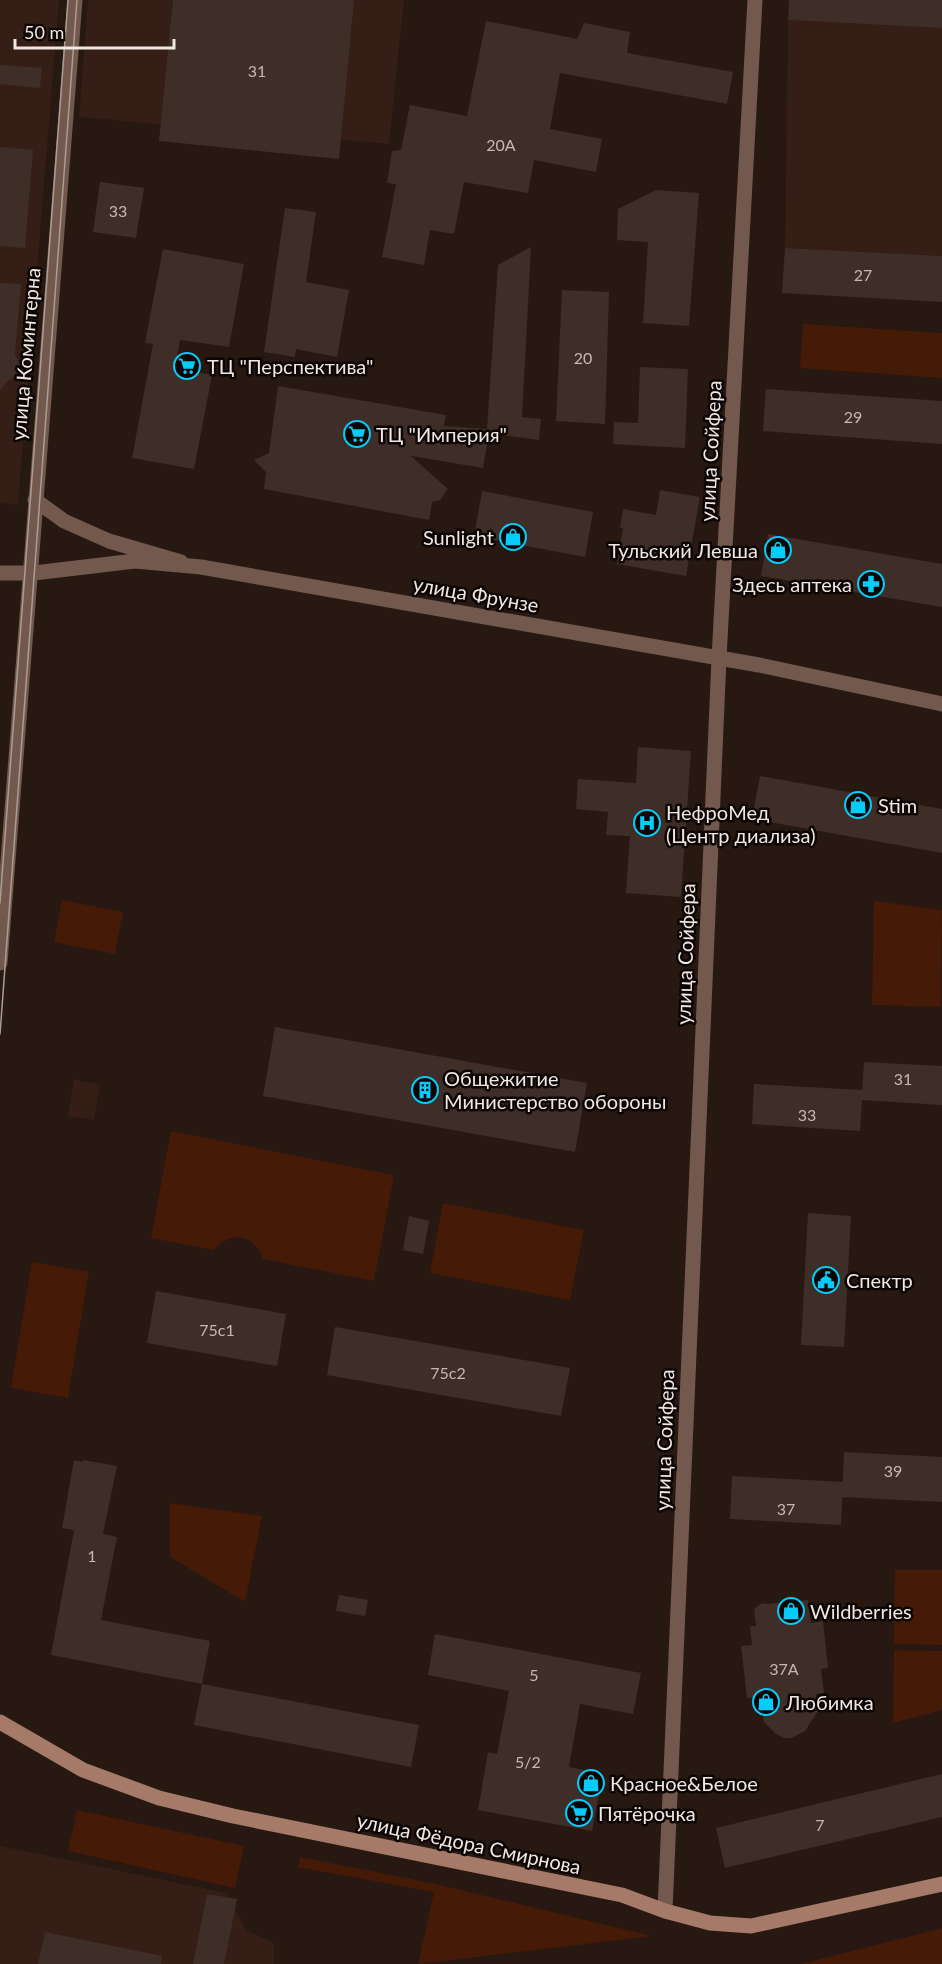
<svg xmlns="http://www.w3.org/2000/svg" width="942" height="1964" viewBox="0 0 942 1964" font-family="Lato,sans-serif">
  <rect width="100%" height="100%" fill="#271811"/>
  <path fill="#341e16" d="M0 0H59L18 505 0 503Z
    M88 0H404L389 144 79 117Z
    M788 20 942 28V256L785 248Z
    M74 1079 100 1085 94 1120 68 1116Z
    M0 1846 227 1893 246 1930 274 1943V1964H0Z"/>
  <path fill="#451a07" d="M803 324 942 333V378L800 368Z
    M62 900 123 912 115 954 54 942Z
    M874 901 942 910 941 1007 872 1005Z
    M171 1131 394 1175 374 1281 263 1259C256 1235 230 1230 213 1250L151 1238Z
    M443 1203 584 1230 570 1300 430 1273Z
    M32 1262 89 1272 68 1398 11 1388Z
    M170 1503 262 1516 245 1602 170 1557Z
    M895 1570H942V1645L894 1644Z
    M894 1650 942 1651V1710L893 1723Z
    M77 1810 244 1846 235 1888 68 1851Z
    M300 1857 436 1884 652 1936 418 1964 434 1892 298 1867Z
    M942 1928V1964H801Z"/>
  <path fill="#3f2e27" d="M173 0H354L339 159 159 141Z
    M789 0H942V28L788 20Z
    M486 21 577 39 584 23 630 32 627 53 733 72 727 104 560 73 550 129 602 139 596 172 534 160 528 193 464 182 454 234 430 230 424 265 382 257 396 184 387 183 392 151 401 150 410 105 467 116Z
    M0 65 42 68 40 88 0 84Z
    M0 147 33 150 25 248 0 246Z
    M100 182 144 188 136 238 93 232Z
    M656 190 699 193 689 326 643 323 648 242 617 240 618 209Z
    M285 208 316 212 306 282 349 290 337 357 296 349 295 357 264 352Z
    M531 247 522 417 541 419 539 440 489 433 483 468 411 456 448 489 440 500 432 502 429 520 264 489 266 472 254 460 269 453 278 386 446 415 444 426 487 429 498 265Z
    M785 248 942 256V302L782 293Z
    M163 249 244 264 229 347 180 340 175 368 212 375 194 469 132 458 153 344 145 343Z
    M0 283 21 284 15 354 20 365 12 379H10L0 390Z
    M562 290 609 292 605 424 556 421Z
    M640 367 688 369 685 448 613 444 614 422 638 423Z
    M766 389 942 401V444L763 431Z
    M660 490 700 497 686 576 617 564 623 528H620L623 509 656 515Z
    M482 491 593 512 585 557 474 536Z
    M768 534 942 564V607L761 576Z
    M638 747 691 751 681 897 626 893 630 836 606 835 608 812 576 809 578 779 636 783Z
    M760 776 942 809V853L752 819Z
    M275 1027 587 1083 575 1152 263 1096Z
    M864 1062 942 1066V1105L862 1100 860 1131 752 1124 754 1084 862 1090Z
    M808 1213 851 1216 844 1347 801 1345Z
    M409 1216 429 1221 423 1254 403 1250Z
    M156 1291 286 1314 277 1366 147 1343Z
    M335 1327 570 1368 561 1416 327 1375Z
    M844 1452 942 1457V1502L842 1497Z
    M74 1460 83 1462V1460L117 1466 103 1534 117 1537 101 1620 210 1641 202 1684 51 1655 74 1530 62 1528Z
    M732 1476 843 1482 841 1525 730 1519Z
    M339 1595 368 1600 365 1616 336 1611Z
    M808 1600 811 1623 823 1621 828 1668 821 1669 824 1693 816 1694 818 1711 805 1731 791 1738H784L776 1734 764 1722 762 1706H757L756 1697 747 1698 741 1646 752 1645 750 1626H756L754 1609 762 1603 766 1604Z
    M435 1634 641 1673 633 1714 580 1704 569 1767 603 1774 592 1831 478 1810 488 1752 497 1754 509 1691 428 1675Z
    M202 1684 419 1725 411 1767 194 1725Z
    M942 1774V1817L725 1868 716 1828Z
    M207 1894 237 1899 224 1964H193Z
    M45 1932 162 1956 161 1964H38Z"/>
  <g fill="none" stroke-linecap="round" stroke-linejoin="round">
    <path stroke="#73584d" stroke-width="15" d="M35 500 64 521 109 541 181 562
      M0 963 75 0
      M665 1911 719 658 755 0"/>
    <path stroke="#73584d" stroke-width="15" d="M0 573H34L135 561 201 567 759 665 942 704"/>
    <path stroke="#a67a68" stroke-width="15" d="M0 1722 83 1770 159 1798 233 1816 622 1895 665 1911 710 1923 751 1926 942 1884"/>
    <path stroke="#a99d97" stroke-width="1.5" d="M0 903 68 0
      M0 1034 77 0"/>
  </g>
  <defs>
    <symbol id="supermarket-ring" viewBox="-11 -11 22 22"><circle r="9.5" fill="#0b0504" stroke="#07cbf9" stroke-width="1.5"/><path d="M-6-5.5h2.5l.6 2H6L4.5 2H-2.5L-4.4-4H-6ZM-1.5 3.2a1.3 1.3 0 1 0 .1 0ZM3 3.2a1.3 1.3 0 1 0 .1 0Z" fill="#07cbf9"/></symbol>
    <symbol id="shop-ring" viewBox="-11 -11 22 22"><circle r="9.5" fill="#0b0504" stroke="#07cbf9" stroke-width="1.5"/><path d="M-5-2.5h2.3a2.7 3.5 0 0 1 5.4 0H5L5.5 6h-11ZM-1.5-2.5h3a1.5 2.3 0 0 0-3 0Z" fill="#07cbf9"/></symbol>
    <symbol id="pharmacy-ring" viewBox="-11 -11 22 22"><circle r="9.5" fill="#0b0504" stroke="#07cbf9" stroke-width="1.5"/><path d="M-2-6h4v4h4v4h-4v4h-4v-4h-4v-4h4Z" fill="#07cbf9"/></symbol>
    <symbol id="hospital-ring" viewBox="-11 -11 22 22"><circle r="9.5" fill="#0b0504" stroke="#07cbf9" stroke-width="1.5"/><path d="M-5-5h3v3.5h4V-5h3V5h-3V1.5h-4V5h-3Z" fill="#07cbf9"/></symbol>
    <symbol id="building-ring" viewBox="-11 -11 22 22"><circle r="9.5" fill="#0b0504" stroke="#07cbf9" stroke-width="1.5"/><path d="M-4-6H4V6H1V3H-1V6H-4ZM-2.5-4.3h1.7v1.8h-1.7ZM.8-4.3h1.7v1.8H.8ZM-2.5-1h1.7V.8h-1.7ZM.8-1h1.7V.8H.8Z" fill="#07cbf9"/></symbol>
    <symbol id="civic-ring" viewBox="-11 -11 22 22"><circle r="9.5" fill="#0b0504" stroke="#07cbf9" stroke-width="1.5"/><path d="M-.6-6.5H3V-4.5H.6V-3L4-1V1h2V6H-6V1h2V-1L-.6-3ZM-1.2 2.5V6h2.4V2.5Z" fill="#07cbf9"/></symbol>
  </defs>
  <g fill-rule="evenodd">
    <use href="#supermarket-ring" x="172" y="351" width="30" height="30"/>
    <use href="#supermarket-ring" x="342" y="419" width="30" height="30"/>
    <use href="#shop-ring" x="498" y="522" width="30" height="30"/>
    <use href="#shop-ring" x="763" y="535" width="30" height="30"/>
    <use href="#pharmacy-ring" x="856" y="569" width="30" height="30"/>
    <use href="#shop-ring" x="843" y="790" width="30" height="30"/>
    <use href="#hospital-ring" x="632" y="808" width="30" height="30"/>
    <use href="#building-ring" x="410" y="1075" width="30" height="30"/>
    <use href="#civic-ring" x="811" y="1265" width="30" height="30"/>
    <use href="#shop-ring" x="776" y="1596" width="30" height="30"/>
    <use href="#shop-ring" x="751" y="1687" width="30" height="30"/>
    <use href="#shop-ring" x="576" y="1768" width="30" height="30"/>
    <use href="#supermarket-ring" x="564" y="1798" width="30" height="30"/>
  </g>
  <g text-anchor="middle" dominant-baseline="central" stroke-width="5" stroke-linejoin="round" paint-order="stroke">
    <g font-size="16" fill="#c4b8b2">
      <text x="257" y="70">31</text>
      <text x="501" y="144">20А</text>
      <text x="118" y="210">33</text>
      <text x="863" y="274">27</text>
      <text x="583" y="357">20</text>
      <text x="853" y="416">29</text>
      <text x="903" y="1078">31</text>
      <text x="807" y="1114">33</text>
      <text x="217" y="1329">75с1</text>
      <text x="448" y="1372">75с2</text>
      <text x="893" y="1470">39</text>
      <text x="786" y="1508">37</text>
      <text x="92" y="1555">1</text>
      <text x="784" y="1668">37А</text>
      <text x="534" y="1674">5</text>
      <text x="528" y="1761">5/2</text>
      <text x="820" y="1824">7</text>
    </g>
    <g font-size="20" fill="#f1e6e1" stroke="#0b0504">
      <text transform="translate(25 354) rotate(-85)">улица Коминтерна</text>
      <text transform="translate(710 451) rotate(-87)">улица Сойфера</text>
      <text transform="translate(476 594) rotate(10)">улица Фрунзе</text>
      <text transform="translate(685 954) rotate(-88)">улица Сойфера</text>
      <text transform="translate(664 1440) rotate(-88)">улица Сойфера</text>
      <text transform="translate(469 1843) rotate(12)">улица Фёдора Смирнова</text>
    </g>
    <g font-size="20" fill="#f1e6e1" stroke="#0b0504" text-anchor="start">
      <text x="207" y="366">ТЦ "Перспектива"</text>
      <text x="376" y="434">ТЦ "Империя"</text>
      <text x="494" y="537" text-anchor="end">Sunlight</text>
      <text x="758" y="550" text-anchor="end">Тульский Левша</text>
      <text x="852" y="584" text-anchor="end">Здесь аптека</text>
      <text x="878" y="805">Stim</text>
      <text x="666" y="812">НефроМед<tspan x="666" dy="23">(Центр диализа)</tspan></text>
      <text x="444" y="1078">Общежитие<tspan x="444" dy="23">Министерство обороны</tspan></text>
      <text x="846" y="1280">Спектр</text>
      <text x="810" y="1611">Wildberries</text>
      <text x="786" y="1702">Любимка</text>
      <text x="610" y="1783">Красное&amp;Белое</text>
      <text x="598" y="1813">Пятёрочка</text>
    </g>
  </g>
  <path d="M15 39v9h159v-9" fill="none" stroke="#f1e6e1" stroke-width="3"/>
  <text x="24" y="39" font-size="18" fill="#f1e6e1" stroke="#0b0504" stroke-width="4.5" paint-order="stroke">50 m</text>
</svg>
